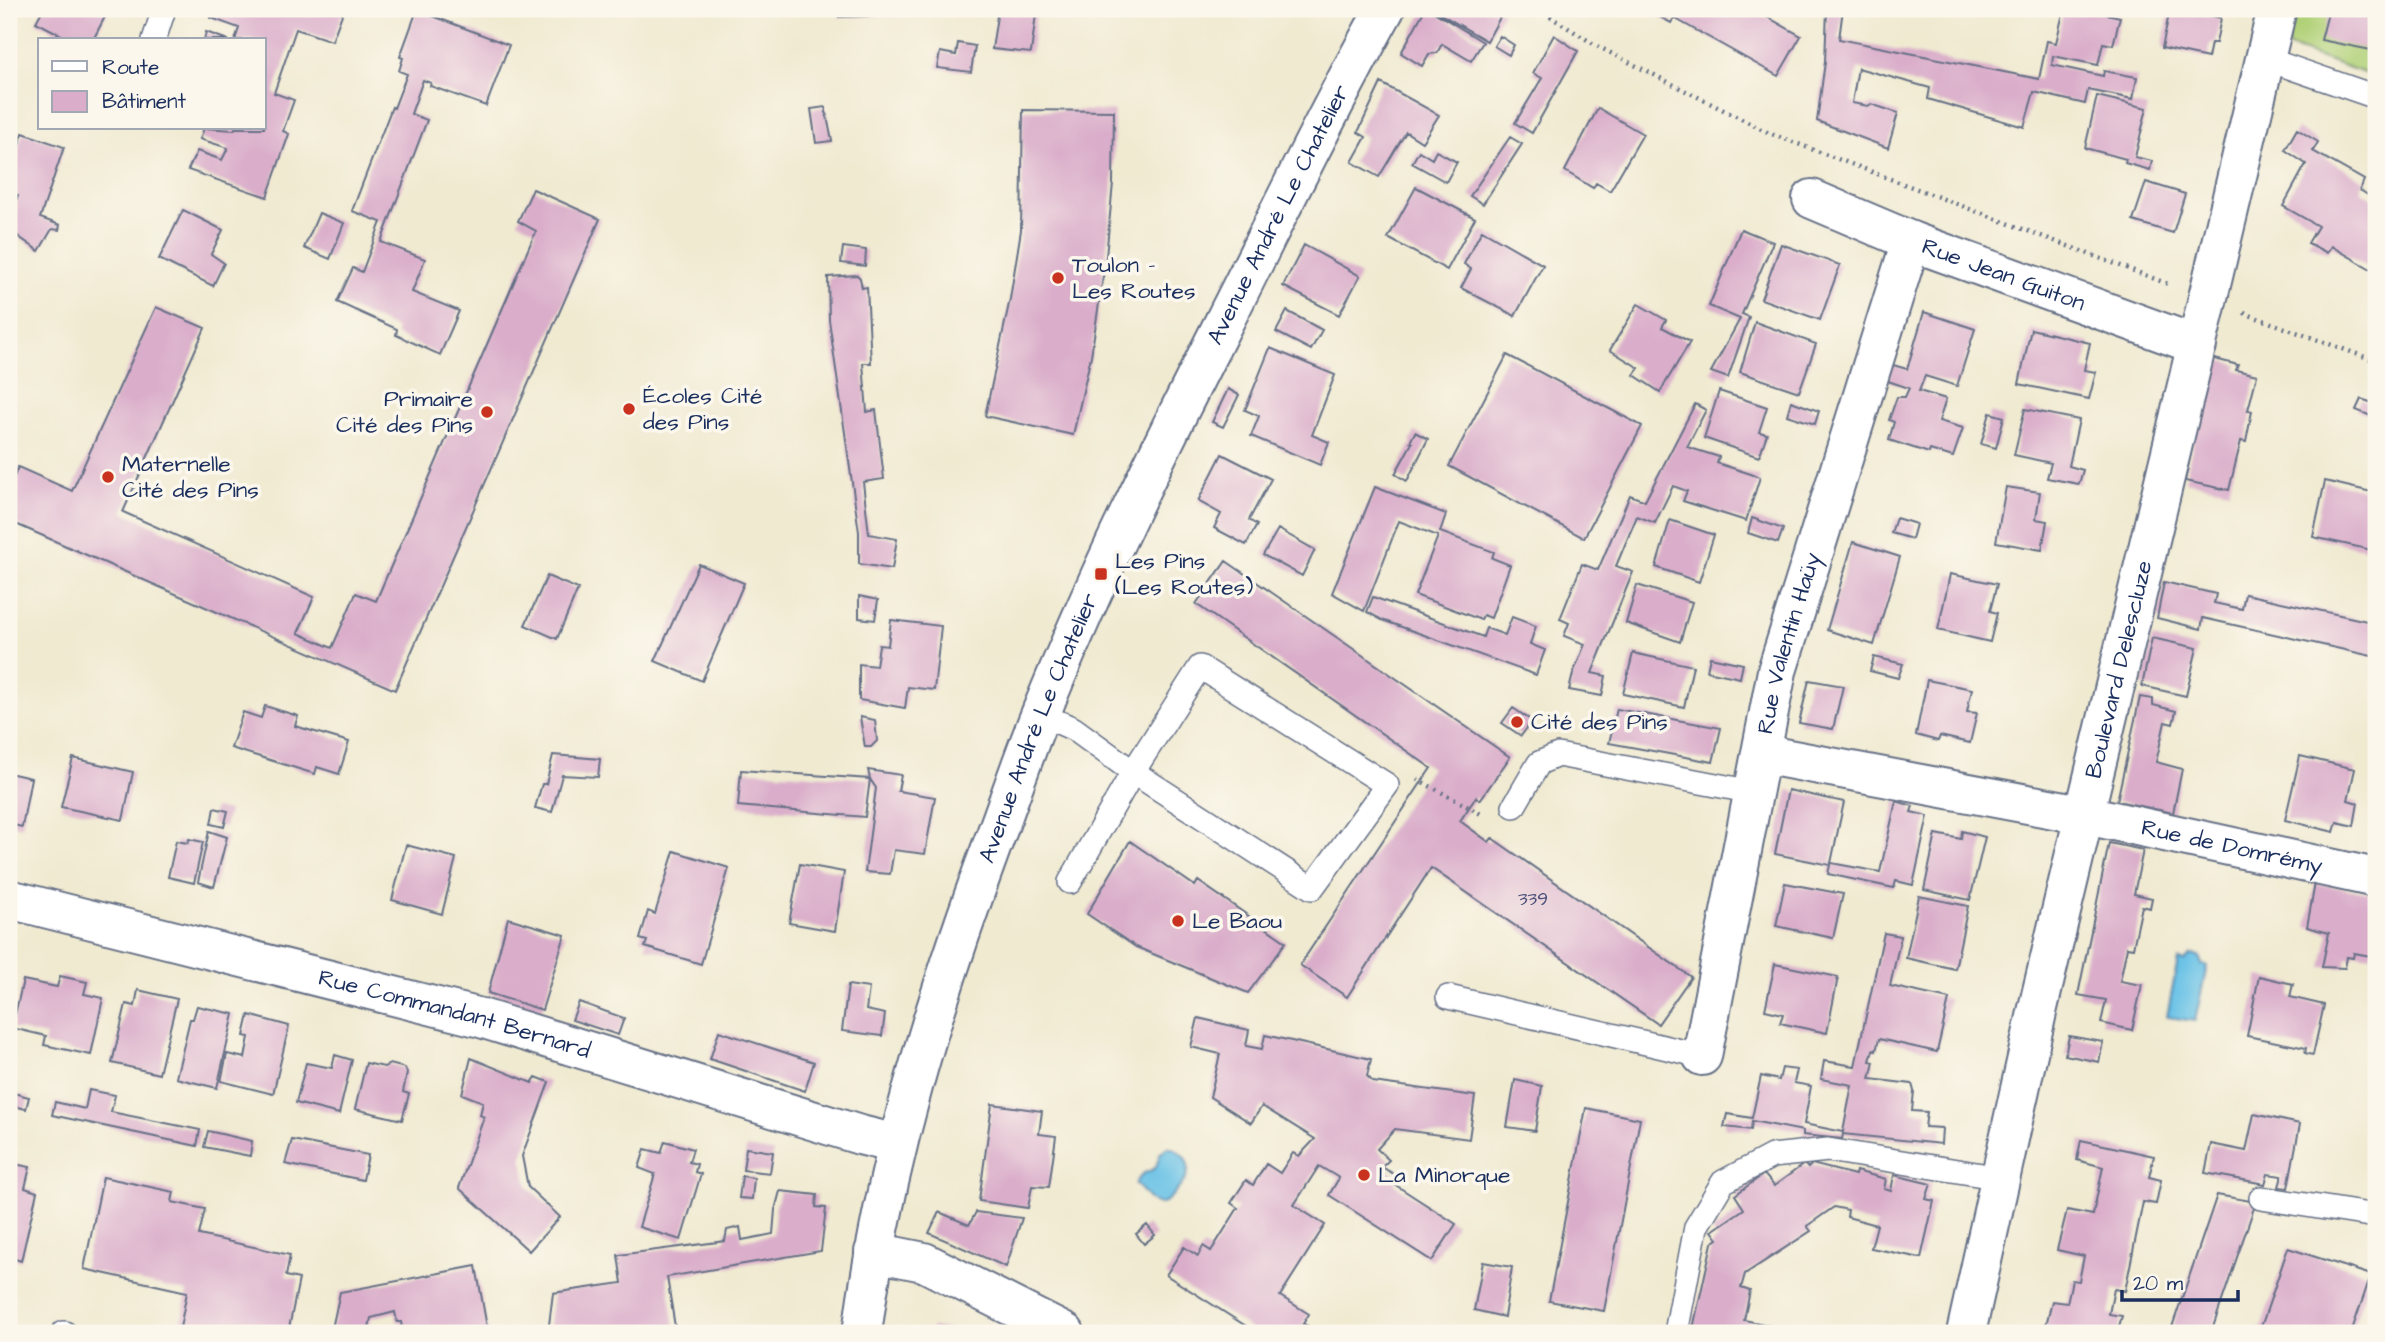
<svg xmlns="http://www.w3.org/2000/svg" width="2385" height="1342" viewBox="0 0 2385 1342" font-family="'Architects Daughter',sans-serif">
  <rect width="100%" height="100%" fill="#fbf7ec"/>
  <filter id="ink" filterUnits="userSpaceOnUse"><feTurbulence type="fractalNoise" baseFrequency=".0143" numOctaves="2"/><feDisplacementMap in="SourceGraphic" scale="14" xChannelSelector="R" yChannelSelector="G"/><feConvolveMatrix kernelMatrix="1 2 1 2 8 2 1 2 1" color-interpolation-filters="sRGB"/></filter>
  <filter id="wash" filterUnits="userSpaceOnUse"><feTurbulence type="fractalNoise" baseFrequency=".00686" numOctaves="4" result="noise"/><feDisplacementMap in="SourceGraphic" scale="28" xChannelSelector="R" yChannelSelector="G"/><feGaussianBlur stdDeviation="1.57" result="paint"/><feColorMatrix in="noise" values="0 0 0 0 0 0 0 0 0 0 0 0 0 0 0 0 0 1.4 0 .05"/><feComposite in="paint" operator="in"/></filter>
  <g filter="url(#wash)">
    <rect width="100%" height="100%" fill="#f0ead1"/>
    <path fill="#b1d178" stroke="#66806b" stroke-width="2" d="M2294 9H2376V77L2287 46Z"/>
    <path fill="#68c1e6" stroke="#4278a2" stroke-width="2" d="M2191 955 2199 956 2202 965 2207 966 2195 1021 2167 1017 2178 960 2184 961Z
      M1166 1148C1173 1147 1175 1149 1181 1154 1200 1170 1177 1192 1163 1204 1148 1204 1146 1192 1135 1184L1142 1174 1152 1170 1156 1167 1160 1154Z"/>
    <g id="blocks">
      <path fill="#daaeca" d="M43 9H109L93 40H71L36 22Z
        M214 9H239L248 12 249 9H344L332 41 296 29 274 93 294 100 283 131 289 134 267 197 188 170 197 151 222 160 228 148 200 139 204 128 234 130 235 128H264V40H235L239 28 211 18Z
        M838 9H898V15L839 17Z
        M998 9 1036 14 1031 53 992 49Z
        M1425 9H1429L1483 42 1471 61 1442 44 1437 53 1429 54 1422 66 1401 53Z
        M1432 9H1496L1503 12 1487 41Z
        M1645 9H1753L1801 36 1778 76 1674 18 1671 23Z
        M1827 9H1843L1839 39 2039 79 2047 41 2056 43 2064 9H2084L2120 17 2113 45 2103 43 2098 65 2053 56 2052 65 2103 76 2104 71 2137 77 2133 99 2088 90 2085 104 2034 92 2024 127 1928 99 1930 88 1858 68 1852 103 1868 106 1871 104 1898 113 1888 148 1817 121 1825 62Z
        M2170 9H2183L2221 18 2216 43H2211L2208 58 2162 48Z
        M2329 9H2370L2369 15 2376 17V51L2321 40Z
        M417 10 509 45 486 106 430 86 431 83 423 80 411 114 427 120 381 242 425 259 412 292 459 311 440 355 396 335 397 329 337 302 353 268 362 272 381 222 352 211 392 107 394 108 407 74 399 71 403 58 400 57Z
        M206 32 228 40H204Z
        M1554 35 1578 51 1532 133 1515 123 1542 78 1533 73Z
        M1500 36 1514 45 1509 55 1494 46Z
        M958 43 975 46 971 72 937 68 940 52 956 55Z
        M1381 83 1439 115 1422 142 1406 132 1379 177 1352 162 1366 137 1358 132Z
        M2097 96 2147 108 2135 157 2152 161 2150 170 2125 163 2126 159 2085 148Z
        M825 107 832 141 816 143 811 109Z
        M1598 108 1643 134 1610 191 1596 183 1593 188 1565 171Z
        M1023 110 1114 111 1113 183 1106 257 1091 356 1073 435 985 416 1010 299 1021 230Z
        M2297 129 2318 142 2313 151 2364 180 2360 190 2376 200V272L2331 246 2327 253 2308 243 2318 226 2283 206 2306 164 2285 150Z
        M23 133 64 147 40 218 60 225 59 230 52 229 39 251 9 230V219L18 195 9 191V174Z
        M1510 137 1522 144 1483 204 1470 196Z
        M1419 151 1432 159 1436 151 1457 162 1446 182 1412 163Z
        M2146 182 2185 194 2173 233 2133 221Z
        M1416 187 1475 218 1447 270 1388 238Z
        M533 189 600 219 395 690 9 521V488L18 467 72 491 156 307 205 328 123 512 314 597 298 633 332 648 356 593 376 601 536 231 518 221Z
        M183 210 223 230 211 254 224 263 213 286 159 259Z
        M319 213 344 223 330 259 304 248Z
        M1741 229 1773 242 1742 314 1749 317 1728 378 1711 372 1740 319 1709 306Z
        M1482 230 1543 265 1515 316 1461 288 1471 269 1464 264Z
        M1781 244 1840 265 1820 320 1761 299Z
        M1304 245 1360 276 1339 315 1283 286Z
        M843 247 866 250 865 266 841 263Z
        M857 275 860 278 862 288 867 287 871 363H863L867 412 876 410 884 479 863 482 869 534 897 539 892 569 859 564V532L829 320 828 277Z
        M1638 304 1666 320 1662 327 1690 342 1660 392 1634 375 1639 368 1610 350Z
        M1287 311 1322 330 1311 350 1276 332Z
        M1924 312 1975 329 1957 386 1925 376 1919 391 1946 399 1939 421 1963 428 1953 457 1930 450 1929 453 1889 440 1894 422 1889 420 1897 397H1905L1909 388 1888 381 1893 365 1907 369Z
        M1755 322 1816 344 1799 392 1740 372Z
        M2031 329 2090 343 2084 370 2096 372 2089 399 2019 384Z
        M1270 348 1335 375 1312 435 1329 442 1320 465 1251 436 1259 416 1245 410Z
        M1507 355 1642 426 1584 538 1449 466Z
        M2211 358 2238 365 2236 370 2257 375 2248 410 2252 411 2246 442 2241 441 2229 490 2185 481Z
        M1228 389 1239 395 1223 427 1212 422Z
        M1719 391 1767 407 1759 432 1767 434 1759 457 1704 438Z
        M2361 399 2376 404V418L2356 410Z
        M1791 401 1819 411 1815 424 1787 415Z
        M1695 404 1706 410 1687 447 1719 457 1717 463 1760 477 1746 521 1683 501 1687 491 1673 486 1655 523 1637 516 1616 566 1633 572 1592 673 1606 676 1602 696 1569 690 1573 674 1585 644 1564 636 1569 623 1560 619 1582 564 1598 570 1630 495 1645 501Z
        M2025 409 2079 420 2069 466 2083 470 2079 484 2047 478 2051 463 2014 455Z
        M1990 413 2004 417 1996 448 1981 444Z
        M1415 432 1428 439 1407 481 1395 474 1412 443 1410 442Z
        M1222 454 1271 479 1249 520 1257 525 1246 545 1214 528 1221 514 1198 501Z
        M2325 481 2376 493V551L2313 537Z
        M1375 487 1446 514 1440 532 1494 552 1492 558 1510 565 1491 618 1483 615 1481 620 1415 595 1438 536 1399 521 1364 611 1332 593Z
        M2006 487 2040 492 2036 519 2047 521 2042 550 1996 542Z
        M1752 518 1783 529 1778 543 1748 533Z
        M1896 518 1916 524 1912 539 1891 533Z
        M1670 520 1714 535 1699 582 1656 567Z
        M1278 529 1315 550 1302 576 1263 555Z
        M1853 542 1900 557 1874 645 1827 630Z
        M1226 561 1510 757 1480 800 1476 797 1460 821 1489 842 1492 838 1691 977 1658 1024 1431 868 1347 997 1300 965 1431 768 1196 604Z
        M699 564 744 583 702 681 655 661Z
        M1950 574 1997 584 1990 611 1997 613 1990 642 1938 630Z
        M547 576 578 589 557 639 525 625Z
        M2164 582 2216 594 2214 603 2242 609 2245 594 2376 623V657L2203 618 2201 629 2157 618Z
        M1637 585 1692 602 1680 642 1626 623Z
        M859 596 878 600 875 620 859 618Z
        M1373 597 1483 637 1486 628 1505 635 1512 617 1536 626 1530 644 1545 650 1536 675 1382 620 1367 612Z
        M891 620 941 626 934 690 908 687 905 708 859 700V664L876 666 879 645 888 646Z
        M2152 638 2197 648 2186 696 2142 686Z
        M1633 653 1693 666 1684 707 1623 694Z
        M1710 657 1743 664 1740 678 1707 671Z
        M1874 657 1903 664 1898 678 1870 671Z
        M1809 680 1843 686 1833 729 1799 723Z
        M1927 680 1972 689 1967 712 1977 713 1970 743 1940 736 1938 741 1916 735Z
        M2140 697 2153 699V705L2176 711 2173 724 2165 722 2156 762 2182 769 2173 813 2117 801Z
        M265 706 298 716 295 726 349 742 339 774 317 767 315 774 231 748 243 712 261 718Z
        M1513 708 1532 721 1521 736 1502 723Z
        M1617 709 1721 728 1713 762 1609 743Z
        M860 717 875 720 877 741 871 747H865Z
        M553 755 600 759 598 777 562 775 552 812 535 808 542 784H546Z
        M2300 756 2355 769 2348 800 2358 803 2354 826 2337 822 2334 832 2285 820Z
        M73 758 133 772 123 820 61 807Z
        M741 770 870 779 865 817 738 806Z
        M868 770 901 775 898 791 935 797 925 854 894 850 890 874 865 872 876 788 870 779Z
        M9 773 31 778 22 827 9 824Z
        M1788 790 1844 802 1831 863 1880 872 1896 801 1913 806 1911 812 1928 816 1913 885 1896 881 1894 888 1828 874 1830 865 1775 854Z
        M214 808 228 811 224 827 211 824Z
        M209 831 227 837 214 887 198 882Z
        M1962 831 1985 837 1970 900 1924 890 1936 834 1961 839Z
        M189 839 203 842 194 883 168 877 176 841 188 843Z
        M1130 841 1195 886 1198 881 1286 942 1248 993 1136 947 1087 914Z
        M2109 843 2143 850 2134 894 2152 898 2150 908 2142 906 2133 948 2127 947 2120 981 2142 985 2132 1030 2101 1023 2106 1000 2078 995Z
        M406 845 456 858 442 914 392 900Z
        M674 851 729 868 701 964 645 947 647 941 640 939 648 911 655 914Z
        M800 864 844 872 835 931 789 923Z
        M1785 883 1843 894 1833 938 1776 926Z
        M2315 883 2376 894V942H2374L2371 956 2354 953 2353 958 2347 957 2345 968 2322 967 2329 933 2307 927Z
        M1919 896 1968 906 1955 969 1906 958Z
        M508 918 565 935 542 1010 488 993Z
        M1884 933 1901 936 1890 986 1949 999 1937 1052 1879 1039 1876 1051 1873 1050 1870 1061 1874 1062 1870 1079 1912 1084 1914 1091 1912 1111 1927 1112 1925 1127 1942 1128 1941 1144 1843 1134 1842 1139 1803 1135V1131L1752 1121 1751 1130 1724 1127 1727 1114 1752 1118 1761 1076 1779 1080 1782 1068 1797 1070 1794 1083 1811 1086 1804 1124 1843 1132 1852 1085 1821 1079 1824 1061 1855 1066Z
        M1775 964 1838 977 1827 1033 1780 1023 1783 1014 1765 1010Z
        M60 976 87 982 84 994 103 998 91 1055 44 1045 46 1036 12 1028 23 980 57 987Z
        M2259 976 2293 984 2290 997 2324 1005 2313 1055 2305 1053 2306 1048 2247 1036Z
        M848 985 869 988 866 1010 885 1014 882 1036 842 1031Z
        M138 990 177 999 159 1074 112 1063 126 1004 135 1006Z
        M579 1002 624 1018 618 1035 572 1020Z
        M197 1006 234 1014 217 1088 176 1078 190 1019H193Z
        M249 1015 289 1026 273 1094 221 1081 227 1054 245 1058 249 1037 244 1036Z
        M1198 1018 1249 1030 1246 1046 1262 1049 1265 1035 1371 1059 1367 1076 1373 1082 1475 1096 1469 1139 1395 1129 1377 1149 1389 1160 1382 1167 1399 1177 1394 1184 1456 1224 1432 1261 1329 1195 1339 1178 1319 1166 1294 1205 1325 1225 1280 1296 1309 1314 1303 1324 1308 1326 1303 1333H1257L1166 1275 1184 1247 1198 1256 1203 1246 1211 1251 1238 1208 1231 1203 1246 1180 1253 1185 1266 1164 1280 1173 1293 1153 1299 1156 1315 1139 1262 1106 1251 1123 1210 1097 1220 1054 1191 1047Z
        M719 1031 814 1062 805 1091 710 1059Z
        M2069 1036 2103 1042 2099 1062 2065 1055Z
        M335 1055 352 1060 339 1114 296 1103 306 1063 332 1068Z
        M471 1058 532 1083 536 1077 549 1082 522 1156 528 1187 560 1217 529 1251 459 1188 484 1117 480 1115 483 1102 462 1094Z
        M366 1063 384 1067 390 1064 405 1068 407 1073 403 1092 409 1094 402 1120 355 1109Z
        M1515 1080 1542 1086 1535 1131 1507 1127Z
        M89 1090 115 1095 111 1112 200 1130 197 1146 52 1115 55 1102 85 1109Z
        M9 1092 29 1097 26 1109 9 1105Z
        M992 1104 1042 1111 1039 1134 1056 1136 1049 1187 1032 1186 1028 1208 979 1201Z
        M1586 1108 1640 1119 1604 1311 1549 1301Z
        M2254 1114 2300 1124 2288 1188 2279 1187 2282 1176 2268 1174 2265 1184 2205 1173 2211 1144 2246 1151Z
        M208 1131 252 1141 250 1156 204 1147Z
        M292 1140 368 1155 363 1180 285 1164Z
        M2081 1140 2154 1156 2149 1177 2161 1180 2156 1204 2143 1202 2125 1291 2114 1289 2109 1314 2122 1316 2117 1333H2044L2052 1301 2067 1303 2072 1280 2079 1281 2084 1256 2057 1250 2067 1210 2093 1215 2103 1167 2077 1160Z
        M665 1141 693 1149 689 1162 697 1164 695 1172 701 1174 681 1240 639 1227 655 1174 639 1168 645 1149 661 1153Z
        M746 1148 773 1152 770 1173 743 1170Z
        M9 1163 30 1167 25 1188 37 1192 21 1261 9 1257Z
        M1804 1164 1808 1168 1812 1164 1855 1175 1856 1171 1886 1179 1884 1189 1891 1191 1894 1175 1931 1184 1926 1199 1934 1201 1921 1258 1871 1248 1877 1225 1847 1217 1848 1210 1834 1207 1807 1226 1811 1231 1745 1274 1741 1288 1750 1291 1744 1320 1769 1325 1768 1333H1692L1712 1243 1718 1239 1712 1231 1744 1209 1735 1195 1764 1174 1774 1186Z
        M742 1176 754 1178 752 1199 739 1198Z
        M103 1177 174 1192 172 1202 205 1209 199 1235 290 1255 286 1276 299 1279 288 1333H179L187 1292 84 1269Z
        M780 1191 817 1195 816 1207 826 1208 821 1251 667 1277 676 1333H548L553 1293 622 1283 618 1255 725 1241 727 1230 740 1227 742 1240 773 1234 775 1210Z
        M2217 1195 2256 1202 2211 1333H2170Z
        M939 1212 969 1225 976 1212 1022 1218 1006 1267 929 1233Z
        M1147 1225 1155 1235 1144 1244 1136 1234Z
        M2288 1248 2371 1275 2351 1333H2259Z
        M1483 1262 1512 1267 1504 1317 1474 1310Z
        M476 1266 488 1333H403L401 1322H397L395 1312 371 1318 368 1333H331L340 1292Z
        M932 1327 965 1332V1333H931Z"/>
    </g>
  </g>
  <g filter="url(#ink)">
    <use href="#blocks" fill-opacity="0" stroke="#667086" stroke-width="2"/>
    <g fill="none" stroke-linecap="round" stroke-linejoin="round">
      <defs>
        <path id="service" d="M154 40 164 9
          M2266 59 2376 97
          M1040 714 1074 729 1133 772 1312 888 1387 785 1200 667 1133 772 1070 882
          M1514 806 1539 763 1558 755 1753 792
          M1448 997 1702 1056
          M2261 1198 2376 1216
          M63 1333H65
          M1676 1333 1696 1227 1723 1182 1772 1156 1828 1150 2001 1178"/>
        <g id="minor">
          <path id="s1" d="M1812 199 1911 241 2197 345"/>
          <path id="s2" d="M1761 754 2086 815 2376 878"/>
          <path id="s3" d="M9 899 481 1018 860 1135 897 1144"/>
          <path id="s4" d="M1702 1056 1777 671 1911 241"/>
          <path d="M874 1252 924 1262 1065 1333"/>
          <path id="s5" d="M1966 1333 2038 1008 2277 9"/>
        </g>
        <g id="secondary">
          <path id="s6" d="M862 1333C884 1166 933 1005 991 848 1008 803 1023 757 1041 713 1095 579 1159 450 1224 322 1277 217 1328 111 1385 9"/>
        </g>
      </defs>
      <use href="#service" stroke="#667086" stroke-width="26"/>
      <use href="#minor" stroke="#667086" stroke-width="42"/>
      <use href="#secondary" stroke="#667086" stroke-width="42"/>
      <path stroke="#667086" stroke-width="4.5" stroke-dasharray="2 5" stroke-linecap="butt" d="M1538 9 1597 46 1769 133 2171 285
        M2244 313 2376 361
        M1417 779 1483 815"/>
      <use href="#service" stroke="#fff" stroke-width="23"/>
      <use href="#minor" stroke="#fff" stroke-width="38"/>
      <use href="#secondary" stroke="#fff" stroke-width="38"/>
    </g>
  </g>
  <g fill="#c8321e" stroke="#fbf7ec" stroke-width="2.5">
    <circle cx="1058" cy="278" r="7"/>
    <circle cx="629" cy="409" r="7"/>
    <circle cx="487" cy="412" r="7"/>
    <circle cx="108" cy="477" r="7"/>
    <rect x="1094" y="567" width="14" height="14" rx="3.5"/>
    <circle cx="1517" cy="722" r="7"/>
    <circle cx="1178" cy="921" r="7"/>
    <circle cx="1364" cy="1175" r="7"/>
  </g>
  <g text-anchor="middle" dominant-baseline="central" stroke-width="7" stroke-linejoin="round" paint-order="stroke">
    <g font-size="19" fill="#4b4f79">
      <text x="1533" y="899">339</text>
    </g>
    <g font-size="23" fill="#1b2f5e" stroke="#fbf7ec">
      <text stroke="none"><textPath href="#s6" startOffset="1199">Avenue André Le Chatelier</textPath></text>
      <text stroke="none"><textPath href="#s1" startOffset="206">Rue Jean Guiton</textPath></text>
      <text stroke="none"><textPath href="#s4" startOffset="422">Rue Valentin Haüy</textPath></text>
      <text stroke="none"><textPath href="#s5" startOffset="681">Boulevard Delescluze</textPath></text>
      <text stroke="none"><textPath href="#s6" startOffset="632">Avenue André Le Chatelier</textPath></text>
      <text stroke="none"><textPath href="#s2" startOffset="480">Rue de Domrémy</textPath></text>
      <text stroke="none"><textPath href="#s3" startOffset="460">Rue Commandant Bernard</textPath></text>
    </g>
    <g font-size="23" fill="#1b2f5e" stroke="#fbf7ec" text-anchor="start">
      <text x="1072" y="265">Toulon -<tspan x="1072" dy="26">Les Routes</tspan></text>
      <text x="643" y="396">Écoles Cité<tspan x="643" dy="26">des Pins</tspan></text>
      <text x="473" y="399" text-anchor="end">Primaire<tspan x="473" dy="26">Cité des Pins</tspan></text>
      <text x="122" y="464">Maternelle<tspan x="122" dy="26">Cité des Pins</tspan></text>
      <text x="1115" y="561">Les Pins<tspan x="1115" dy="26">(Les Routes)</tspan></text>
      <text x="1531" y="722">Cité des Pins</text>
      <text x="1192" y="921">Le Baou</text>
      <text x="1378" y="1175">La Minorque</text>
    </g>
  </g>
  <rect width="2385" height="1342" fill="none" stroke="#fbf7ec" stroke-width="35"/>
  <rect x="38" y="38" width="228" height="91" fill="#fbf7ec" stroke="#a1a7b3" stroke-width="2"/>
  <rect x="52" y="61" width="35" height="10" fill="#ffffff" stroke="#a1a7b3" stroke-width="2"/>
  <text x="102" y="74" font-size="21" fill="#1b2f5e">Route</text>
  <rect x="52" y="91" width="35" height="21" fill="#daaeca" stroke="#a1a7b3" stroke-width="2"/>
  <text x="102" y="108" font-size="21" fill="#1b2f5e">Bâtiment</text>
  <path d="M2122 1290v10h116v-10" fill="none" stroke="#1b2f5e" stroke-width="3.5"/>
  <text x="2133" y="1290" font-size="21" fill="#1b2f5e" stroke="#fbf7ec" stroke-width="5" paint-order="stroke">20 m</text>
</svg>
